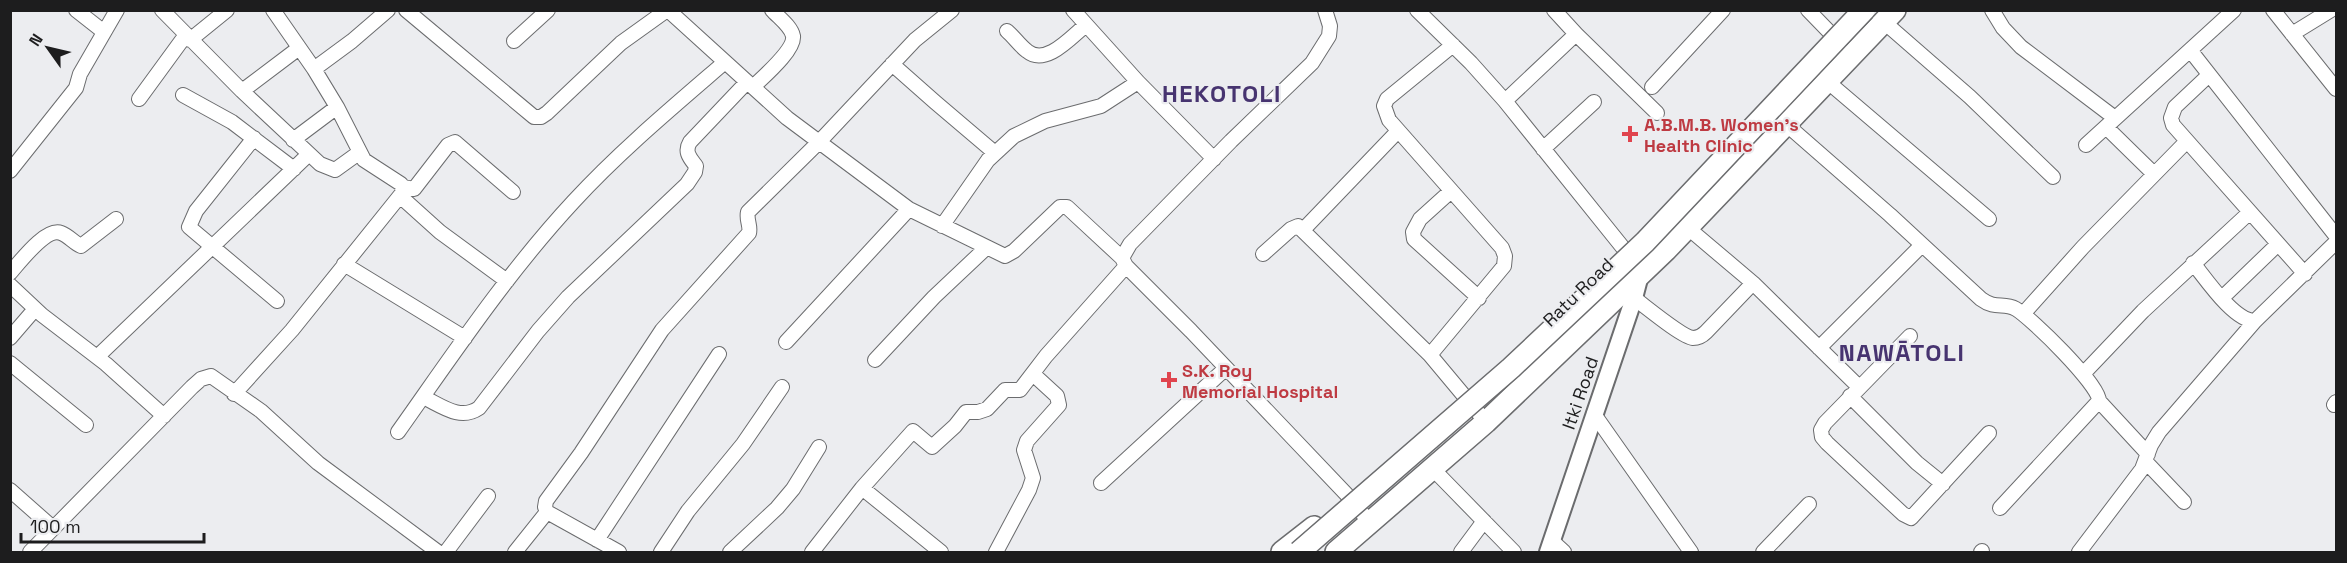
<svg xmlns="http://www.w3.org/2000/svg" width="2347" height="563" viewBox="0 0 2347 563" font-family="'Space Grotesk',sans-serif">
  <rect width="100%" height="100%" fill="#ecedf0"/>
  <g fill="none" stroke-linecap="round" stroke-linejoin="round">
    <defs>
      <path id="minor" d="M76 10 104 32
        M162 10 242 91 320 164 335 170 360 152
        M406 10 534 117H541L547 113 621 43 667 10
        M668 10 787 118 909 209 1005 256 1014 251 1060 207H1067L1122 258
        M1073 10 1138 82 1214 159
        M1325 10 1330 26 1329 36 1312 63 1231 141 1130 244 1122 258 1126 266 1191 331 1349 497 1371 524
        M1417 10 1471 63 1505 101 1624 249
        M1554 10 1576 34
        M1808 10 1840 43
        M1992 10 2003 28 2021 47 2115 118
        M2273 10 2336 89
        M1884 22 1970 97 2053 177
        M1007 31C1014 37 1020 46 1027 51 1046 67 1072 36 1086 25
        M2292 34 2331 10
        M190 40 227 10
        M514 41 548 10
        M1453 45 1387 99 1384 106 1389 120 1502 248 1505 256 1504 266 1430 355 1486 422
        M2190 50 2336 236
        M892 64 935 102 995 153
        M314 69 352 41 388 10
        M2209 75 2175 107 2171 118 2173 125 2305 274
        M1828 82 1989 219
        M753 87C763 77 795 50 793 36 791 26 778 17 772 10
        M1652 87 1723 10
        M242 91 299 48
        M183 95 232 122 294 169
        M139 99 185 36
        M1505 101 1576 34 1657 113
        M1787 125 1890 215 1981 299C1996 310 2003 302 2016 309 2031 318 2100 385 2099 401L2000 508
        M2106 127 2154 174
        M254 138 196 211 189 227 277 301
        M293 140 337 107
        M2086 145 2234 10
        M1543 149 1594 102
        M10 171 76 88 80 74 117 10
        M403 187 414 189 448 145 455 142 513 192
        M1451 191 1420 219 1413 232 1414 239 1479 298
        M400 196 440 232 507 281
        M942 226 988 160 1014 136 1045 121 1101 106 1138 82
        M1688 228 1753 283 1859 387
        M1303 230 1398 131
        M1263 254 1291 229 1298 226 1430 355
        M2193 263C2206 279 2234 321 2255 321L2336 242
        M344 264 465 338
        M10 273C20 262 46 227 61 233 69 236 74 243 81 246L116 219
        M10 285 42 315 106 364 164 416
        M1634 298C1645 306 1682 337 1693 338 1698 338 1703 335 1706 332L1753 283
        M2222 298 2278 244
        M2023 314 2083 247 2187 141
        M1910 336 1825 423 1821 430 1822 437 1827 443 1903 514 1911 518 1989 433
        M10 338 35 309
        M786 342 909 209
        M1819 348 1922 245
        M97 357 309 154
        M875 360 934 297 986 248
        M10 363 86 425
        M2083 374 2143 311 2250 212
        M234 394 292 330 403 192 401 184 364 160 337 107 314 69 273 10
        M1850 396 1917 463 1943 484
        M423 397C442 406 460 421 479 408L538 331 568 297 687 184 695 172 696 166C690 158 684 152 690 142L747 82
        M2099 401 2148 454
        M2334 405 2336 402
        M1594 414 1691 552
        M398 432C454 353 508 272 574 201 619 152 674 106 725 62
        M2146 462 2184 502
        M1432 468 1514 552
        M1101 483 1225 369
        M862 488 941 552
        M10 490 53 528
        M597 540 719 354
        M1552 541 1564 552
        M30 552 192 387 201 379 211 376 261 411 318 463 438 552
        M446 552 488 496
        M515 552 547 512
        M619 552 547 512 545 507 546 501 581 453 662 330 749 233C751 226 746 220 748 212L820 141 915 40 952 10
        M661 552 688 511 743 444 782 387
        M730 552 777 508 793 489 819 447
        M812 552 862 488 913 431 932 447 955 426 966 412H978L987 409 1005 390H1020L1046 356 1126 266
        M996 552 1029 490 1033 478 1024 450 1027 441 1059 405 1057 396 1033 374
        M1461 552 1484 521
        M1763 552 1809 504
        M1981 552 1982 551
        M2079 552 2142 469 2151 445 2159 432 2255 321"/>
      <path id="tertiary" d="M1548 552 1634 298 1640 275 1638 273"/>
      <path id="primary" d="M1282 552 1314 527
        M1336 552 1486 422 1666 250 1895 10"/>
    </defs>
    <use href="#minor" stroke="#6b6c6e" stroke-width="16"/>
    <use href="#tertiary" stroke="#6b6c6e" stroke-width="20"/>
    <use href="#primary" stroke="#6b6c6e" stroke-width="24"/>
    <use href="#minor" stroke="#fff" stroke-width="14"/>
    <use href="#tertiary" stroke="#fff" stroke-width="16"/>
    <use href="#primary" stroke="#fff" stroke-width="21"/>
    <defs>
      <path id="primary-bridge" d="M1299 552 1511 368 1645 242 1864 10"/>
    </defs>
    <use href="#primary-bridge" stroke="#6b6c6e" stroke-width="24" stroke-linecap="butt"/>
    <use href="#primary-bridge" stroke="#fff" stroke-width="21"/>
  </g>
  <g fill="#e0444e" stroke="#ecedf0" stroke-width="2">
    <path d="M1627 125h6v6h6v6h-6v6h-6v-6h-6v-6h6z"/>
    <path d="M1166 371h6v6h6v6h-6v6h-6v-6h-6v-6h6z"/>
  </g>
  <g text-anchor="middle" dominant-baseline="central" stroke-width="4.5" stroke-linejoin="round" paint-order="stroke">
    <g font-size="18" font-weight="bold" fill="#be3a42" stroke="#ecedf0" text-anchor="start">
      <text x="1644" y="124">A.B.M.B. Women's<tspan x="1644" dy="21">Health Clinic</tspan></text>
      <text x="1182" y="370">S.K. Roy<tspan x="1182" dy="21">Memorial Hospital</tspan></text>
    </g>
    <g font-size="18" fill="#1d1d1e" stroke="#ecedf0">
      <text transform="translate(1578 292) rotate(-44)">Ratu Road</text>
      <text transform="translate(1580 393) rotate(-71)">Itki Road</text>
    </g>
    <g font-size="24" font-weight="bold" letter-spacing="1.5" fill="#473470" stroke="#ecedf0">
      <text x="1222" y="93">HEKOTOLI</text>
      <text x="1902" y="352">NAWĀTOLI</text>
    </g>
  </g>
  <rect width="2347" height="563" fill="none" stroke="#1d1d1e" stroke-width="24"/>
  <g transform="translate(48 48) rotate(304)" stroke="#ecedf0" stroke-width="4.5" paint-order="stroke">
  <path d="M0-4.5L10 22L0 15L-10 22Z" fill="#1d1d1e"/>
  <text y="-9" font-size="16" font-weight="bold" text-anchor="middle" fill="#1d1d1e">N</text>
  </g>
  <path d="M21 533v9h183v-9" fill="none" stroke="#1d1d1e" stroke-width="3"/>
  <text x="30" y="533" font-size="18" fill="#1d1d1e" stroke="#ecedf0" stroke-width="4.5" paint-order="stroke">100 m</text>
</svg>
